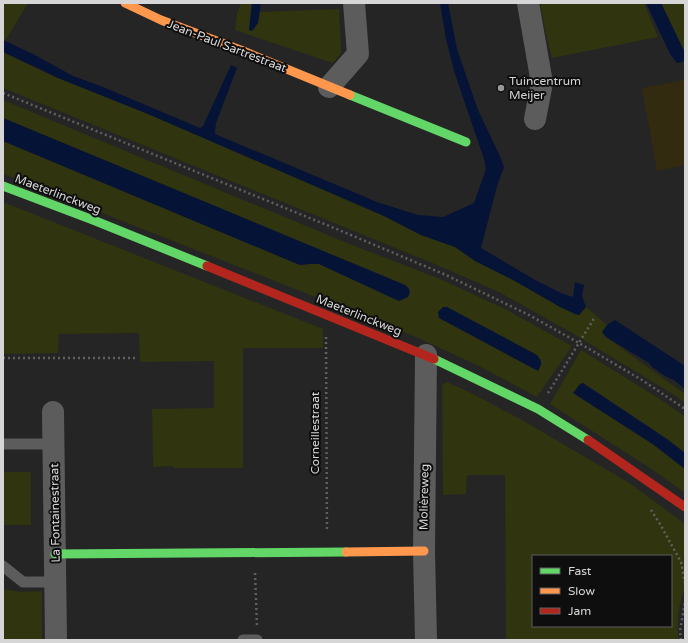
<svg xmlns="http://www.w3.org/2000/svg" width="688" height="643" viewBox="0 0 688 643" font-family="'Varela Round',sans-serif">
  <rect width="100%" height="100%" fill="#252525"/>
  <path fill="#30340f" fill-rule="evenodd" d="M3 3H28L5 41 3 40Z
    M241 3H252L249 30 250 31H252L258 23 260 12 339 9 341 50V53L333 63 235 30 237 13Z
    M540 3H644L658 37 552 58 547 39Z
    M661 3H685V53Z
    M3 52 58 78 148 114 384 216 421 235 455 247 475 261 513 280 575 314 579 315 586 307 607 325 602 332 606 337 685 394V403L671 393 572 333 499 292 437 265 3 88Z
    M3 100 347 243 440 279 505 309 572 346 537 397 479 366 416 337 219 259 3 174V141L300 265 309 264H319L399 301 405 285 3 118Z
    M3 202 323 329V348H243V468H175L172 466 153 467 152 409 214 408V361L140 362 139 333 59 334 58 353 3 354Z
    M581 350 663 401 685 417V453L667 439 654 445 685 469V493L653 470 550 404Z
    M447 382 471 393 522 420 631 484 685 524V587C679 602 676 624 679 640H506L505 475H467L466 494 443 495 442 385ZM533 556H671V626H533Z
    M3 472H31V525H3Z
    M3 589 21 592 42 591V640H3Z"/>
  <path fill="#322b0f" d="M685 80V165L657 171 642 88Z"/>
  <path fill="#051436" d="M252 3H261L258 23 252 31 249 30Z
    M440 3H448L457 49 478 110 499 154 504 167 497 186 481 248 535 280 561 293 573 297 575 282 584 285 582 296 586 307 579 315 575 314 560 307 513 280 475 261 455 247 421 235 384 216 148 114 58 78 3 52V40L18 47 35 55 73 76 103 87 200 128 203 126 231 65 237 68 216 123 215 134 377 202 418 215 443 217 474 203 486 169 484 159 454 71 446 39Z
    M646 3H661L685 53V60L682 62 677 63 670 54Z
    M3 118 405 285C410 289 411 290 408 297L399 301 319 264H309L300 265 3 141Z
    M443 307H447L537 355C543 363 542 363 538 371L439 318 438 312Z
    M615 320 685 366V389L674 380 665 376 652 367 649 363 606 337 602 332 607 325Z
    M583 383 667 439 685 453V469L654 445 573 393 580 384Z"/>
  <g fill="none" stroke-linecap="round" stroke-linejoin="round">
    <path stroke="#606060" stroke-width="2.5" stroke-dasharray="2 3" stroke-linecap="butt" d="M3 93 339 230 446 275 529 315 579 343 642 380 685 409
      M326 337 327 532
      M3 358H137
      M548 393 595 317
      M651 510 660 524 681 562 685 583
      M255 573 257 626
      M681 640 680 631 685 602"/>
    <path stroke="#5c5c5c" stroke-width="11" d="M3 444H54
      M3 566 23 582H55
      M243 640H257"/>
    <path stroke="#5c5c5c" stroke-width="22" d="M528 3 542 83 535 119
      M329 87 358 54 354 3
      M426 355 424 551 426 640
      M53 412 56 640"/>
    <path stroke="#63d668" stroke-width="9" d="M350 95 466 142
      M3 186 93 220 207 266
      M434 359 538 409 588 440
      M55 554 346 552"/>
    <path stroke="#ff974d" stroke-width="9" d="M125 3 161 20 243 51 350 95
      M346 552 424 551"/>
    <path stroke="#b3261e" stroke-width="9" d="M207 266 434 359
      M588 440 685 507"/>
  </g>
  <circle fill="#999899" stroke="#0e0e0f" stroke-width="1.5" cx="501" cy="88" r="4"/>
  <g text-anchor="middle" dominant-baseline="central" stroke-width="4" stroke-linejoin="round" paint-order="stroke">
    <g font-size="12" fill="#d7d6d7" stroke="#0e0e0f">
      <text transform="translate(227 46) rotate(21)">Jean-Paul Sartrestraat</text>
      <text transform="translate(58 194) rotate(21)">Maeterlinckweg</text>
      <text transform="translate(359 315) rotate(22)">Maeterlinckweg</text>
      <text transform="translate(315 433) rotate(-90)">Corneillestraat</text>
      <text transform="translate(424 497) rotate(-89)">Molièreweg</text>
      <text transform="translate(55 513) rotate(-91)">La Fontainestraat</text>
    </g>
    <g font-size="12" fill="#d7d6d7" stroke="#0e0e0f" text-anchor="start">
      <text x="509" y="81">Tuincentrum<tspan x="509" dy="14">Meijer</tspan></text>
    </g>
  </g>
  <rect width="688" height="643" fill="none" stroke="#d7d6d7" stroke-width="8"/>
  <rect x="532" y="555" width="140" height="72" fill="#0e0e0f" stroke="#5e5e5f"/>
  <rect x="540" y="568" width="20" height="6" fill="#63d668" stroke="#5e5e5f"/>
  <text x="568" y="575" font-size="12" fill="#d7d6d7">Fast</text>
  <rect x="540" y="588" width="20" height="6" fill="#ff974d" stroke="#5e5e5f"/>
  <text x="568" y="595" font-size="12" fill="#d7d6d7">Slow</text>
  <rect x="540" y="608" width="20" height="6" fill="#b3261e" stroke="#5e5e5f"/>
  <text x="568" y="615" font-size="12" fill="#d7d6d7">Jam</text>
</svg>
